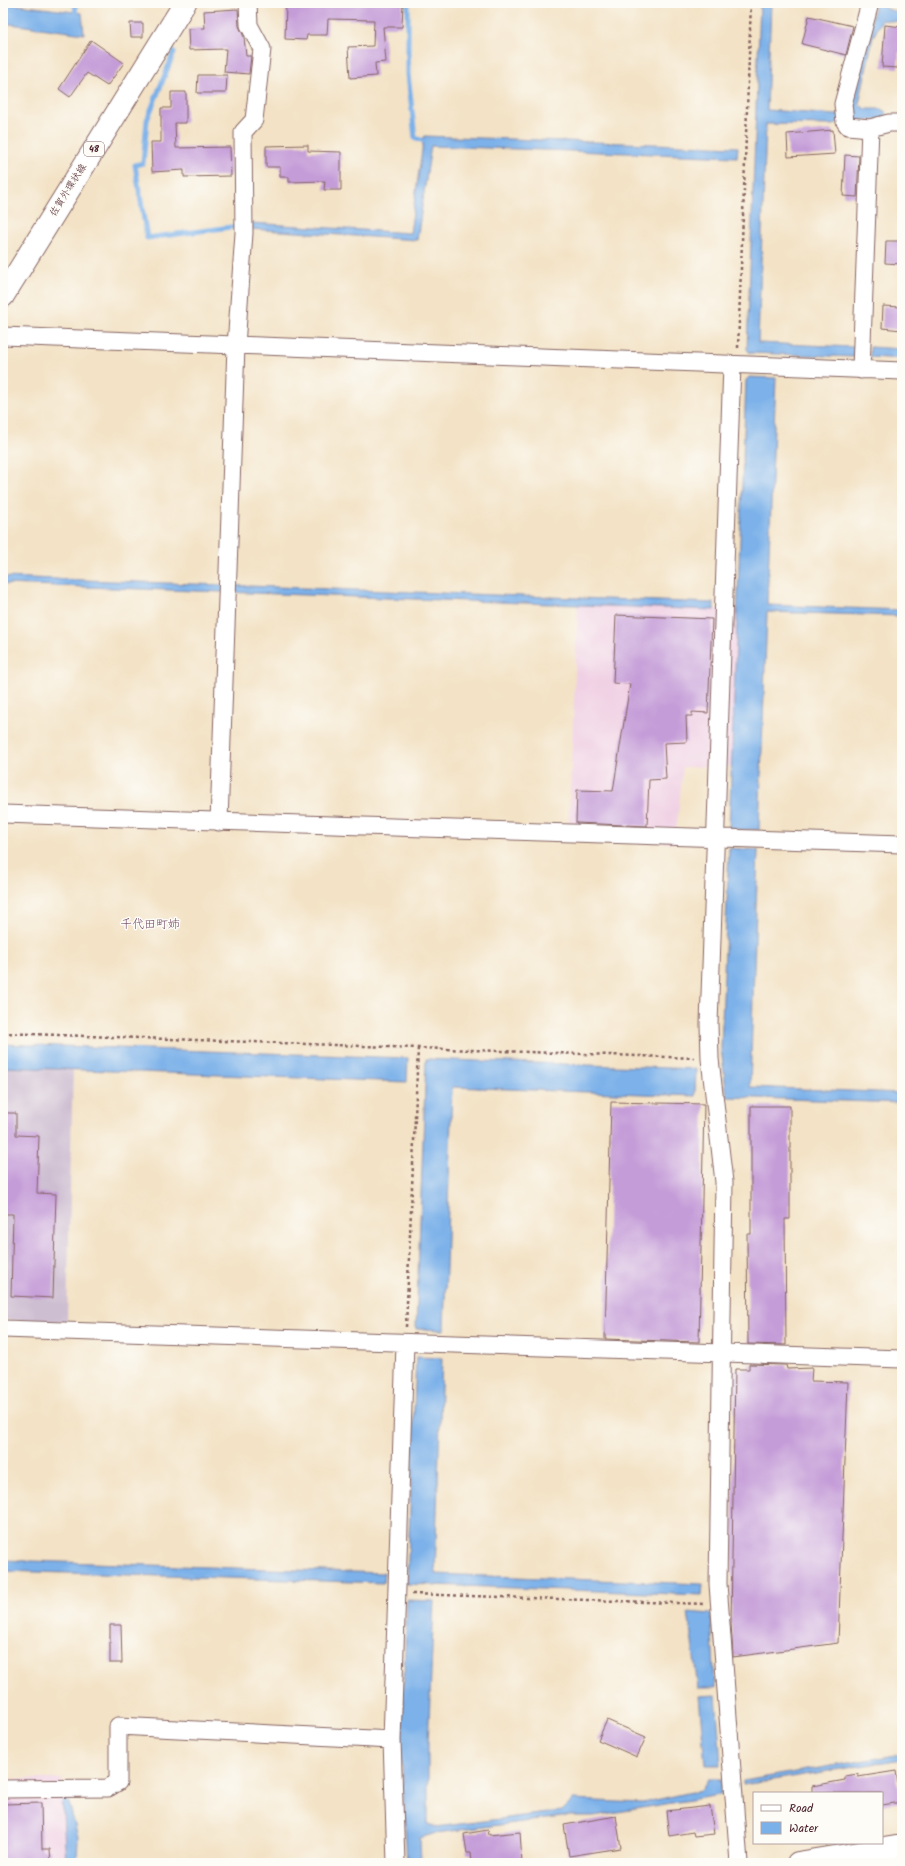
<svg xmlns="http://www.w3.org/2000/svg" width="905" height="1866" viewBox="0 0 905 1866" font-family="Kalam,'Klee One',sans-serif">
  <rect width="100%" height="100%" fill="#fdfcf7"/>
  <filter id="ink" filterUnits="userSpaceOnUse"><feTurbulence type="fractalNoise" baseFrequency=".025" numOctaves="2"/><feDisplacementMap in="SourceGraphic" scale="8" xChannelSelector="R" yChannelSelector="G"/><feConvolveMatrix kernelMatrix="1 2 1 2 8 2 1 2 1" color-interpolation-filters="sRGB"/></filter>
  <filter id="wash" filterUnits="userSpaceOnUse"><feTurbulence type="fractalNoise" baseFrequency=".012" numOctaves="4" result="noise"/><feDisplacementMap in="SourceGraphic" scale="16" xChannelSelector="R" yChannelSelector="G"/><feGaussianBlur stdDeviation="0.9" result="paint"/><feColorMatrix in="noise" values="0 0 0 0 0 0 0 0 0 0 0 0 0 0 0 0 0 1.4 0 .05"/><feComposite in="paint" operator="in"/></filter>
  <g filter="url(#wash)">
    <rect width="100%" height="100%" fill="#f3e2c5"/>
    <path fill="#f0d0e4" d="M578 604 745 610 739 766 683 767 675 843 568 840Z
      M3 1779H62L69 1863H3Z"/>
    <path fill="#cebed1" d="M3 1063 73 1065 67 1322 3 1320Z"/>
    <path fill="#7bb1e9" stroke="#62688a" d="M3 3 82 13 84 34 3 23Z
      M760 3H771L767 110 836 115 850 113 849 109 876 3H886L885 8 902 14V22L882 20 873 37 859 104 865 109H881L887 113 883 119 838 122 833 125 766 124 758 343 854 347V357L750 353 747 349Z
      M424 136 738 147 737 157 431 146 417 240 249 229 251 223 410 233Z
      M870 347 902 349V359L870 357Z
      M749 377 776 378 767 605 902 610V616L767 612 759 830 729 829 746 380Z
      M3 577 714 603V610L3 584Z
      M729 848 758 850 750 1087 902 1093V1103L727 1097 721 1048Z
      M3 1044 408 1058 407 1082 3 1067Z
      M426 1059 696 1069 695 1096 452 1087 444 1330 416 1329Z
      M416 1357 442 1358 435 1574 703 1584 702 1595 407 1584Z
      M3 1560 384 1573 383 1583 3 1571Z
      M407 1600 434 1601 428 1745V1824L436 1827 562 1811 573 1800 642 1803 701 1790 708 1779H721L720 1795 594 1816H570L436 1833 420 1838 421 1863H407L401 1747Z
      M688 1612 711 1614 715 1688H698Z
      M716 1695 721 1765H705L699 1696Z
      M902 1754V1759L743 1785V1781Z
      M67 1795 78 1837 77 1863H66L62 1796Z"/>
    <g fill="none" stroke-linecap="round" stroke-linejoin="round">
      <path stroke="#7bb1e9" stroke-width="5" d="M75 3 76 17
        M408 3V74L415 138 424 141
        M174 52 147 120 143 163 135 165 147 238 239 226"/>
    </g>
    <g id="blocks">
      <path fill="#c49cd8" d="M286 3H403L402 27H383L386 62 375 63 376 76 350 78 348 47 373 46 374 20 328 19 327 35H307L306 40 285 39Z
        M238 9 239 26 244 37 246 56H251L249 74 224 72 226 49 189 50 188 29 205 28 204 11Z
        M809 16 853 26 846 55 802 44Z
        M130 23H143V37H131Z
        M885 25 902 27V52H899L898 68 882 67Z
        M91 40 124 63 107 86 87 73 70 97 59 89Z
        M198 75H227L226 93H197Z
        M171 92H186V123H175L176 148 230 147 231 176 184 177V170L152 172 151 142H161V108H171Z
        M833 130 835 154 788 157 787 134Z
        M308 145V151L341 152V190H324L325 181 289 182V177H280V167H266V146Z
        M845 155 859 156 857 197 843 196Z
        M886 241H902V264L885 263Z
        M883 306 902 307V330L882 328Z
        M616 615 712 619 708 713 692 712V716H686L687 742 664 743 666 779 649 780 647 826 576 823 577 790 613 791 630 684 613 683Z
        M611 1102 704 1104 699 1342 605 1339Z
        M751 1106H790V1219H785L786 1345 748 1344 747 1234H751Z
        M3 1113H16V1135L39 1136 37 1193 56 1194 53 1298 11 1296 13 1214H3Z
        M749 1364 786 1365 787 1369 812 1368 811 1381 848 1382 838 1643 733 1657 731 1623 735 1369H749Z
        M110 1625H121L122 1663H110Z
        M607 1720 646 1737 637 1757 598 1740Z
        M896 1771 901 1802 882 1805V1793H812V1786L845 1780V1776L858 1774V1777Z
        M41 1803 42 1849H50L51 1863H3V1804Z
        M710 1806 714 1834 694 1836 693 1832 669 1836 666 1811Z
        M616 1816 621 1848 569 1856 564 1825Z
        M488 1830 489 1835 520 1832 522 1863H472L471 1853H467L464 1834Z"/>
    </g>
  </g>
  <g filter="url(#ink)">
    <use href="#blocks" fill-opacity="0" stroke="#856361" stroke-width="1"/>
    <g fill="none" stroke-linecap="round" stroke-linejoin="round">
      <defs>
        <path id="minor" d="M870 3 843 104 845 122 848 126 870 128 889 123H902
          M3 336 902 371
          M732 365 709 1024 710 1059 724 1182 718 1584 739 1863
          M861 370 870 128
          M3 814 902 844
          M219 822 236 346 244 233 243 132 254 120 262 49 249 25 248 3
          M3 1329 902 1359
          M3 1789 108 1788 118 1782V1726L392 1740
          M396 1863 392 1740 405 1343"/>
        <path id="primary" d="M3 296 185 3"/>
        <path id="trunk" d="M798 1863 902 1846"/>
      </defs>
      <use href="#minor" stroke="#856361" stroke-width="19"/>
      <use href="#primary" stroke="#856361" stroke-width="24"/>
      <use href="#trunk" stroke="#856361" stroke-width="24"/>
      <path stroke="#856361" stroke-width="2.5" stroke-dasharray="3 3" stroke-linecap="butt" d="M738 348 751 3
        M3 1033 694 1058
        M406 1327 418 1048
        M412 1594 705 1604"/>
      <use href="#minor" stroke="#fff" stroke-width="17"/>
      <use href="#primary" stroke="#fff" stroke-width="22"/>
      <use href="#trunk" stroke="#fff" stroke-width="22"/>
    </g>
  </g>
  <g text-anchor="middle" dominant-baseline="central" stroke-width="3" stroke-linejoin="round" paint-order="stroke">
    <rect fill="#fdfcf7" stroke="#806168" stroke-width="1" x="84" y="142" width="20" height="14" rx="3"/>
    <g font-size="9" font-weight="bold" fill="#4a1f2b">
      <text x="94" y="149">48</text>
    </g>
    <g font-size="10" fill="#4a1f2b" stroke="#fdfcf7">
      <text transform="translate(68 190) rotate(-58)">佐賀外環状線</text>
    </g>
    <g font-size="12" fill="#754b68" stroke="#fdfcf7">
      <text x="150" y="924">千代田町姉</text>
    </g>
  </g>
  <rect width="905" height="1866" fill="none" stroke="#fdfcf7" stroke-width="16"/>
  <rect x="753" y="1792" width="130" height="52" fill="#fdfcf7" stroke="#b5a4a5"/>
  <rect x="761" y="1805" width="20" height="6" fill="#ffffff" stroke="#b5a4a5"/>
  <text x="789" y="1812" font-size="12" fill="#4a1f2b">Road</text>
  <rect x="761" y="1822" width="20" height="12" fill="#7bb1e9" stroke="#b5a4a5"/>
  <text x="789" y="1832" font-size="12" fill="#4a1f2b">Water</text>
</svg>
